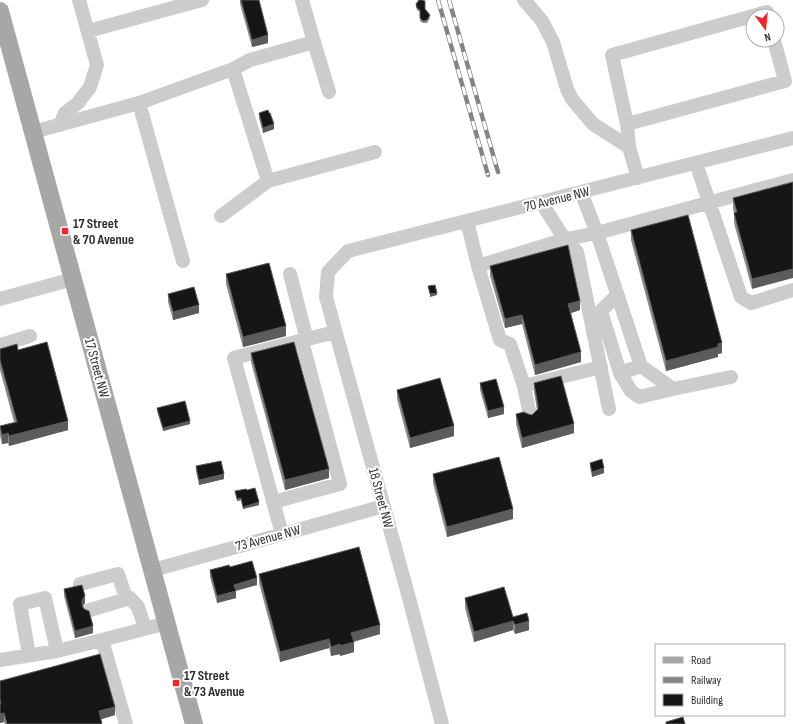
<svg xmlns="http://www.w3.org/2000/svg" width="793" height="724" viewBox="0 0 793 724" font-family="'Sofia Sans Condensed',sans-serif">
  <rect width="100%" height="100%" fill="#fff"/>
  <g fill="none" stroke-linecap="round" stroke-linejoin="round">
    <path stroke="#ccc" stroke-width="14" d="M524 0 542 21 553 42 567 89 572 99 593 124 629 147 638 178
      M88 31 202 0
      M314 42 329 92
      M233 69 268 181 375 152
      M139 103 183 261
      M627 124 785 81 774 40
      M60 125 65 113 78 103 90 87 97 65 79 0
      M33 132 139 103 233 69 250 60 314 42 302 0
      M629 147 627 124 612 55 767 12 768 16
      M696 163 741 297 751 303 793 290
      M581 192 597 233 793 180
      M541 202 562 235 577 252 609 409
      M221 216 268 181
      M467 221 478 266 566 239 597 233 641 366 673 389 731 377
      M478 266 500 340 510 344 524 386 601 367
      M290 274 307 340
      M617 295 601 311 620 373
      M0 299 73 279
      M0 345 30 336
      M641 366 620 373 631 391 639 397 673 389
      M524 386 530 416
      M273 502 340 484 302 341
      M282 534 234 358 335 332
      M153 570 384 506
      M80 584 118 574 125 595 130 598 138 607 145 628
      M90 610 130 598
      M29 655 20 604 45 598 57 651
      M0 660 57 651 102 640
      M126 724 102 640 167 623
      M442 724 409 598 326 297 328 272 348 251 793 138"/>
    <path stroke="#a7a7a7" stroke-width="18" d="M0 11 194 724"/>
    <defs>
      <path id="rail" d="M438 0 488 175
        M449 0 498 172"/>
    </defs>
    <use href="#rail" stroke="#848484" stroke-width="4.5"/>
    <use href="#rail" stroke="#fff" stroke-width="3" stroke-dasharray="9" stroke-linecap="butt"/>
  </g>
  <path fill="#8a8a8a" d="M240 0H259L268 43 252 47 240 4Z
    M416 4 425 9 430 18 427 23H423L420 21V12L417 10 416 6Z
    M259 113 274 129 263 133 259 118Z
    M793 182 752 289 734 223V213L733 208V198Z
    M631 230 722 353 718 354V357L666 371 631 240Z
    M490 266 580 310 571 313 581 362 535 375 522 324 505 328 490 276Z
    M226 274 286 336 243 347 226 284Z
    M168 294 199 313 173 320 168 302Z
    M0 349 18 350 68 430 9 446 8 443 2 444 0 436V426L14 422 0 370Z
    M251 353 329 478 285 490 251 362Z
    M480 383 504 414 488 418 480 390Z
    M534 383 574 433 522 448 516 424V414L532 415 537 410 534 392Z
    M397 390 454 436 410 448 397 399Z
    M157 408 190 424 163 431 157 411Z
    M590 463 604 473 592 477 590 468Z
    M196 466 224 479 199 485 196 471Z
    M433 474 513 519 447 537 433 483Z
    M247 490 259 505 243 509 241 500 237 501 235 491Z
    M230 567 257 585 236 591V598L217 603 210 577V570Z
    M259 574 380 634 354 642V652L340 656V654L331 656 329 648 280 662 259 583Z
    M64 589 85 603 83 606 93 633 75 638 64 596Z
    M465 598 513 617 529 630 515 634 513 630 474 642 465 608Z
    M0 681 115 715 101 719 102 724H5L4 722 0 723Z"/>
  <path fill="#5c5c5c" d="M268 35V43L252 47V40Z
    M274 124V129L263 133V128Z
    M793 269V278L752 289V279Z
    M437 293V295L430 297V294Z
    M580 301V310L568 314V304Z
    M199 305V313L173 320V312Z
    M522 315V324L505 328V319Z
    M286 326V336L243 347V337Z
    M722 343V353L718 354V357L666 371V361Z
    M581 352V362L535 375V365Z
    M504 407V414L488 418V411Z
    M68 421V430L9 446V436Z
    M190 421V424L163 431V428Z
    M574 424V433L522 448V438Z
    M454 426V436L410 448V438Z
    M8 433V443L2 444V435Z
    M604 468V473L592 477V472Z
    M329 469V478L285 490V480Z
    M224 474V479L199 485V480Z
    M241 498V500L237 501V499Z
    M259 502V505L243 509V507Z
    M513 509V519L447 537V527Z
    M257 578V585L234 591V585Z
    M236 591V598L217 603V596Z
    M85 596V603L82 608V600Z
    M513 621V630L474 642V632Z
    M529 621V630L515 634V625Z
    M380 625V634L351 642V633Z
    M93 626V633L75 638V631Z
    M329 639V648L280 662V652Z
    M354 642V652L340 656V646Z
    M340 644V654L331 656V647Z
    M115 707V715L99 720V711Z
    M4 713V722L0 723V714Z"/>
  <path fill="#161616" stroke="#5c5c5c" d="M241 0H259L268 35 252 40Z
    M419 0H422L425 1V9L430 15 427 20 423 21 420 18V10L417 8 416 4Z
    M268 110 269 113H270L274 124 263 128 259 113Z
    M793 182V269L752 279 734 213 737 212 733 198Z
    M688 215 722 343 718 344V347L666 361 631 230Z
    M568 245 580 301 568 304 581 352 535 365 522 315 505 319 490 266Z
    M269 263 286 326 243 337 226 274Z
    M435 285 437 293 430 294 428 286Z
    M194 287 199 305 173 312 168 294Z
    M47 342 68 421 9 436 8 433 2 435 0 426 17 422 0 360V349L17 344 18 350Z
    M294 342 329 469 285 480 251 353Z
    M561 376 574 424 522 438 516 414 524 412 528 414 532 415 538 409V405L534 383Z
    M440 378 454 426 410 438 397 390Z
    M496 379 504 407 488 411 480 383Z
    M185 401 190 421 163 428 157 408Z
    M499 457 513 509 447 527 433 474Z
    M602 459 604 468 592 472 590 463Z
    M221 461 224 474 199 480 196 466Z
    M255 488 259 502 243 507 241 498 237 499 235 491 246 489 247 490Z
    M359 547 380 625 351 633 354 642 340 646V644L331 647 329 639 280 652 259 574Z
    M252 561 257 578 234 585 236 591 217 596 210 570 229 565 230 567Z
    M82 585 85 596 82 600V605L84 609 89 611 93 626 75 631 64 589Z
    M504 587 513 617 527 613 529 621 515 625 513 621 474 632 465 598Z
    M100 654 115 707 99 711 102 724H7L4 713 0 714V705L1 704 0 699V681Z
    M683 717 685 724H666V722Z"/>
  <g fill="#f2252a" stroke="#fff" stroke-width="1.5">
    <rect x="61" y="227" width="8" height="8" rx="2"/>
    <rect x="172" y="679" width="8" height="8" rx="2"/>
  </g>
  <g text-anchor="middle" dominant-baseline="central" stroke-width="4" stroke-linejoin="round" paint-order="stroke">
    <g font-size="14" fill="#2f2f2f" stroke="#fff">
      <text transform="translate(557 199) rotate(-14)">70 Avenue NW</text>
      <text transform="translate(97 368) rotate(75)">17 Street NW</text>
      <text transform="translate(381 498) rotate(75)">18 Street NW</text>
      <text transform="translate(268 538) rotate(-15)">73 Avenue NW</text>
    </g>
    <g font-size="14" font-weight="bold" fill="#2f2f2f" stroke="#fff" text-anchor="start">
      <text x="73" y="223">17 Street<tspan x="73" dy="16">&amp; 70 Avenue</tspan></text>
      <text x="184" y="675">17 Street<tspan x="184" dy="16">&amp; 73 Avenue</tspan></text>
    </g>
  </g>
  <rect x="655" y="644" width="130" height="72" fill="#ffffff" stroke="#acacac"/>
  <rect x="663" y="657" width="20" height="6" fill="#a7a7a7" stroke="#acacac"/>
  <text x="691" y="664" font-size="12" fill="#2f2f2f">Road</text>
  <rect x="663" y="677" width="20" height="6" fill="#848484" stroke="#acacac"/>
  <text x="691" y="684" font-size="12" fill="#2f2f2f">Railway</text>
  <rect x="663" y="694" width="20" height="12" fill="#161616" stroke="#acacac"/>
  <text x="691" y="704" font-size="12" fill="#2f2f2f">Building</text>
  <g transform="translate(765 28) rotate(165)"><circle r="19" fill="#ffffff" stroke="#acacac"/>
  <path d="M0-3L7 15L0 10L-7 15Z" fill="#f2252a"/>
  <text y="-6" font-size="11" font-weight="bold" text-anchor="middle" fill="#2f2f2f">N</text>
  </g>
</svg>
